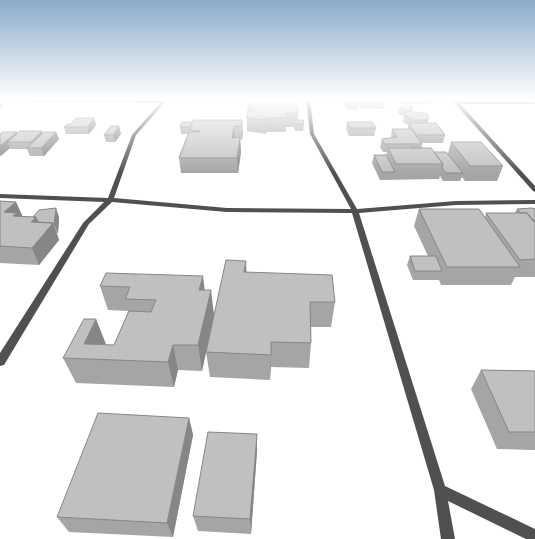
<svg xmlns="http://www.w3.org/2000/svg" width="535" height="539" viewBox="0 0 535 539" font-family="Rubik,sans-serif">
  <rect width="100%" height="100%" fill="#fff"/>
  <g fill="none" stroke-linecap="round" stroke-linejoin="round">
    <path fill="#505050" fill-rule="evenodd" d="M0 99 162 101 164 99H168L136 135 114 198 227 208 351 209 310 134 306 99H310L314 134 357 209 456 201 535 200V204L456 205 359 213 445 486 535 529V539H526L448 501 455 539H441L434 490 352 213 227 212 112 202 89 224 4 365 0 366V353L83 223 104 202 0 198V194L108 198 132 135 160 103 0 101Z
      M451 99H455L458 102H535V104H460L535 186V192L533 191Z"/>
  </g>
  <path fill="#a5a5a5" d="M344 99H386L384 109 360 108 359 103 358 110 346 109 344 101Z
    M392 99H433L431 104H395Z
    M248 104 298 113V120L304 124 303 131H295L294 127H286V132H266V134L247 131V118Z
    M404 105 412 112 427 114V123L445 135 443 143H421L422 144 421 147 434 152 448 153 451 142 503 166 497 181H465L462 177 460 181H443L440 176 439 179 380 180 372 163 374 155H386L387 152H383L380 147 382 139 392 138 391 136 392 129H408V125L403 122 404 116 398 114 400 107Z
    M94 118 96 125 89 134H66L64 127 71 124Z
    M242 120V140H240L241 152 238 173H181L179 158 188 134H181L180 127Z
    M347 122 376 128 374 136H349L346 129Z
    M17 132V134L56 132 59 139 44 156H30L27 149H11L10 148 0 156V134Z
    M121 134 115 142H106L104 135Z
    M0 201 16 202 23 217H59L58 233H57L59 240 39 265 0 263Z
    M419 209 485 217 486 213H515L517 209H535V277H515L511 285H441L439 280H413L407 265 410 256H428L414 226Z
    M246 272 335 302 331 327H311V343L309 368 271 367 270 380 210 377 206 352Z
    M100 286 204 290 214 315 202 371 178 370 174 387 76 383 63 358 106 345H114L128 312V311L108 310Z
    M481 370 535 371V450L497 449 471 389Z
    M189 418 193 435 173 537 69 532 57 517Z
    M257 451 251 534 198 531 193 516Z"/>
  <path fill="#868686" d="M0 101H1L3 107 0 109Z
    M413 107 412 114 406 117 408 110Z
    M429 117 427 124 424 127 425 120Z
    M94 118 96 125 89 134 87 127Z
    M242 120 243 134 242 140Z
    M119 126 121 134 115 142 113 135Z
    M234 126 235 140 232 138Z
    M42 131 45 139 33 148 31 142Z
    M17 132 20 139 8 142 10 148 1 156 0 154V146Z
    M56 132 59 139 44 156 41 148Z
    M240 137 241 152 238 173 237 158Z
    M16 202 23 218 12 229 4 212Z
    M56 208 59 217 58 233 54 224Z
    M36 217 43 234 31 222Z
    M53 223 59 240 39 265 32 248Z
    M246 261 247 285 244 272Z
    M203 276 206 301 199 290Z
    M211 290 214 315 202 371 198 345Z
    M96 319 106 344H84Z
    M271 342V367L270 380 271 355Z
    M173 345 178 370 174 387 168 362Z
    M189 418 193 435 173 537 167 523Z
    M257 434V451L251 534 250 519Z"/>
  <path fill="#c0c0c0" stroke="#868686" d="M346 99H357L359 103H347Z
    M297 103 298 113H286L287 118H266V120L247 118V111H254V107H248V104Z
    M404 105 413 107 408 110 400 107Z
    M407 112H417L427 114 429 117 425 120H414L404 115Z
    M76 118H94L87 127H64L67 124H71Z
    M193 120H242V126H234L232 138 240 137 237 158H179L189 132H199L200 131 190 130Z
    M295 120H303L304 124H295Z
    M182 122H192L190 127H180Z
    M347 122H372L376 128H350Z
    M409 123H436L445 135H417Z
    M111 126H119L113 135H104Z
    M392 129H411L422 144H384L382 139 397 137Z
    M20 131H42L31 142H8Z
    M2 132H17L0 146V134Z
    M44 132H56L41 148H27Z
    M451 142H481L503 166H470Z
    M410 147H421L422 148H411Z
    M388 148H431L443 164H396Z
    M434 152H446L463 173H446L442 168 443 164Z
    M374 155H386L395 172H382Z
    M0 201 16 202 4 212 17 213 13 216 36 217 31 222 53 223 32 248 0 246Z
    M56 208 54 224H53V223L38 222 36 217H33L39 210Z
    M532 208 535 209V220H533L527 213H521L517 209Z
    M419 209H479L520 267H447Z
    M486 213H527L533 221H535V259L520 260Z
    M410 256H436L442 271H415Z
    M226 260 246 261 244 272 332 275 335 302H310L311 343 271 342V355L206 352Z
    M106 273 203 276 199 290H211L198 345H173L168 362 63 358 84 319H96L84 344 114 345 129 311 151 312 156 300 125 299 130 287 100 286Z
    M481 370 535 371V432H509Z
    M98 413 189 418 167 523 57 517Z
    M208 432 257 434 250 519 193 516Z"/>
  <linearGradient id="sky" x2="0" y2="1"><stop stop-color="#8aabca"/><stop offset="0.57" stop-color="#fff"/><stop offset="1" stop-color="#fff" stop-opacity="0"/></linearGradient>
  <rect width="535" height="174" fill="url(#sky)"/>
</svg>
